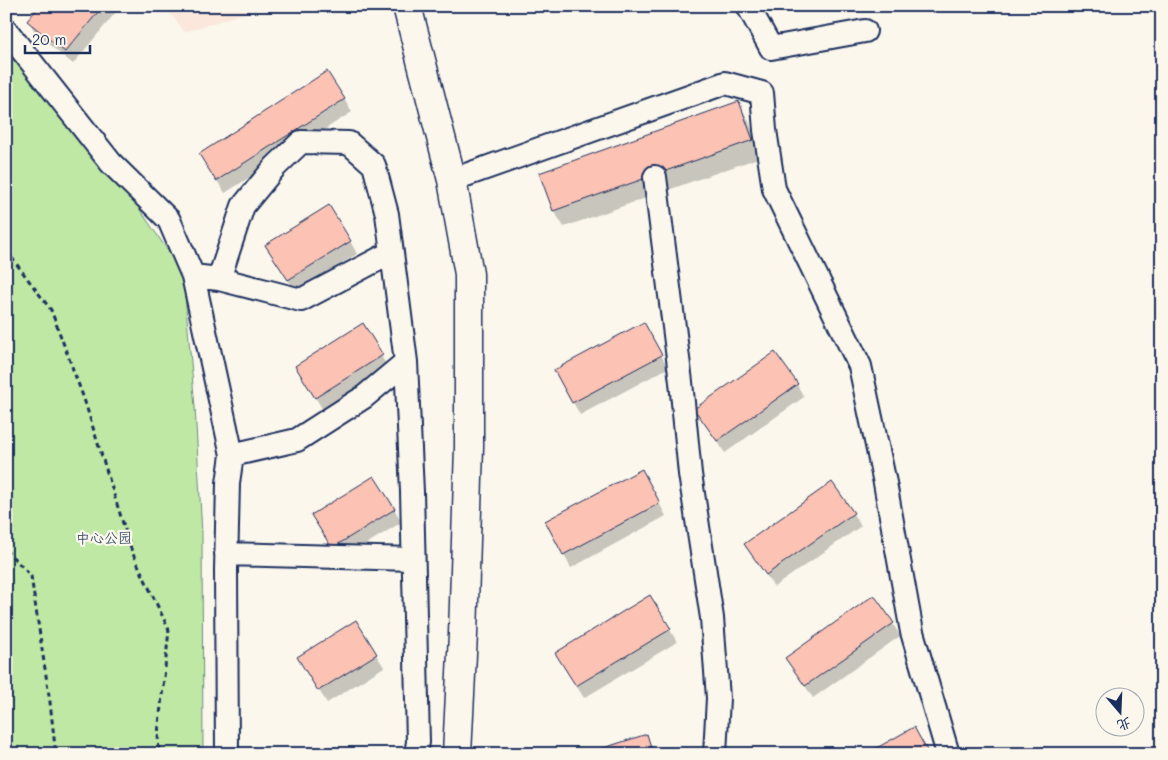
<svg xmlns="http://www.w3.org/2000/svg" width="1168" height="760" viewBox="0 0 1168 760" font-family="Mali,'LXGW WenKai TC',sans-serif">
  <rect width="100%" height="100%" fill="#fbf7ec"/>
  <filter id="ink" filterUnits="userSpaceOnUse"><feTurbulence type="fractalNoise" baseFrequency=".02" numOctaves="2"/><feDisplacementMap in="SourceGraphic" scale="10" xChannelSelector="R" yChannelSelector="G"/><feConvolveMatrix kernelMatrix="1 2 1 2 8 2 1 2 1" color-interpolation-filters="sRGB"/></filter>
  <g filter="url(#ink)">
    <path fill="#fbe7db" d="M164 6H266L185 32Z"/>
    <path fill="#bfe8a4" stroke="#6d8c81" d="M6 53 83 126 183 273 195 407 202 534 203 754H6Z"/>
    <path fill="#0003" d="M41 6H121L73 64 36 34 29 21Z
      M344 99 352 112 225 193 208 167Z
      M738 103 748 119 761 157 564 227 554 211 541 173Z
      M350 241 357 254 296 292 274 258Z
      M362 325 389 369 323 410 304 379Z
      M651 336 668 368 580 415 556 371Z
      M797 385 804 397 725 453 695 410Z
      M832 483 861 526 774 587 745 545Z
      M649 484 666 516 571 568 546 522Z
      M394 509 402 522 340 560 320 528Z
      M355 621 384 667 327 703 306 670Z
      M893 624 900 636 813 698 787 658Z
      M670 630 677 642 584 698 564 666Z
      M646 736 655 754H590Z"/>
    <path fill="#fcc2b3" stroke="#1b2f5e" d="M39 6H103L65 52 27 21Z
      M327 71 345 99 216 181 199 154Z
      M739 101 753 140 553 211 539 173Z
      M329 205 351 241 288 280 265 245Z
      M644 322 662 355 572 403 554 370Z
      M363 323 383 355 315 398 295 366Z
      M775 352 798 384 717 441 694 409Z
      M642 469 660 503 563 555 545 521Z
      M374 476 395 509 332 548 311 515Z
      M832 482 854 513 766 575 744 544Z
      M650 595 671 629 576 686 555 653Z
      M874 595 894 623 805 686 785 658Z
      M356 620 377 654 318 691 297 657Z
      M914 727 929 754H866Z
      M647 734 653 754H585Z"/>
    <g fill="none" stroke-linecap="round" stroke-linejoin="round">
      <defs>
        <path id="street" d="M748 6 771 48 865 31
          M6 30 111 163 169 220 193 276 232 455 228 483 226 570 227 754
          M655 177 681 382 690 474 712 618 718 698 715 754
          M452 180 725 83 762 93 765 130 774 189 860 366 885 483 912 632 948 754
          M193 276 219 279 243 206 275 167 301 142 349 143 374 165 387 214 406 362 412 492 418 742 416 754
          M219 279 301 300 392 252
          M232 455 297 440 364 397 406 362
          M226 554 413 559"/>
        <path id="secondary" d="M407 6 452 180 469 274V447L463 634 457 754"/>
      </defs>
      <use href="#street" stroke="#1b2f5e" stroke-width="26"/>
      <use href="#secondary" stroke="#1b2f5e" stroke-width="31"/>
      <path stroke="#1b2f5e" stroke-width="3" stroke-dasharray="5 4" stroke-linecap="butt" d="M6 250 51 310 84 399 132 552 169 630 158 734 159 754
        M6 550 31 576 50 702 55 747 52 754"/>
      <use href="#street" stroke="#fbf7ec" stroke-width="22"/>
      <use href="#secondary" stroke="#fbf7ec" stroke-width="28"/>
    </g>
  </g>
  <g text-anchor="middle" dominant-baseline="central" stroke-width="4.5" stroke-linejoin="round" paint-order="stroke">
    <g font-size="14" fill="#3c546c" stroke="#fbf7ec">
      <text x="104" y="537">中心公园</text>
    </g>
  </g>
  <rect width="1168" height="760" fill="none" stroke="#fbf7ec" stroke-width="25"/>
  <rect x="12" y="12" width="1143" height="735" fill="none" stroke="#1b2f5e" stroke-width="2" filter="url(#ink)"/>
  <g transform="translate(1120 712) rotate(161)"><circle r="24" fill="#fbf7ec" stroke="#a1a7b3"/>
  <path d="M0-4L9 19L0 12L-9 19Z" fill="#1b2f5e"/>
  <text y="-8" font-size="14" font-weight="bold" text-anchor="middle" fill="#1b2f5e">北</text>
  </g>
  <path d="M25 45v8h65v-8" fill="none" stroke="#1b2f5e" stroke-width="2.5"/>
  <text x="32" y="45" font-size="15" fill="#1b2f5e" stroke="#fbf7ec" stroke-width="4" paint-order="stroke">20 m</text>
</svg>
